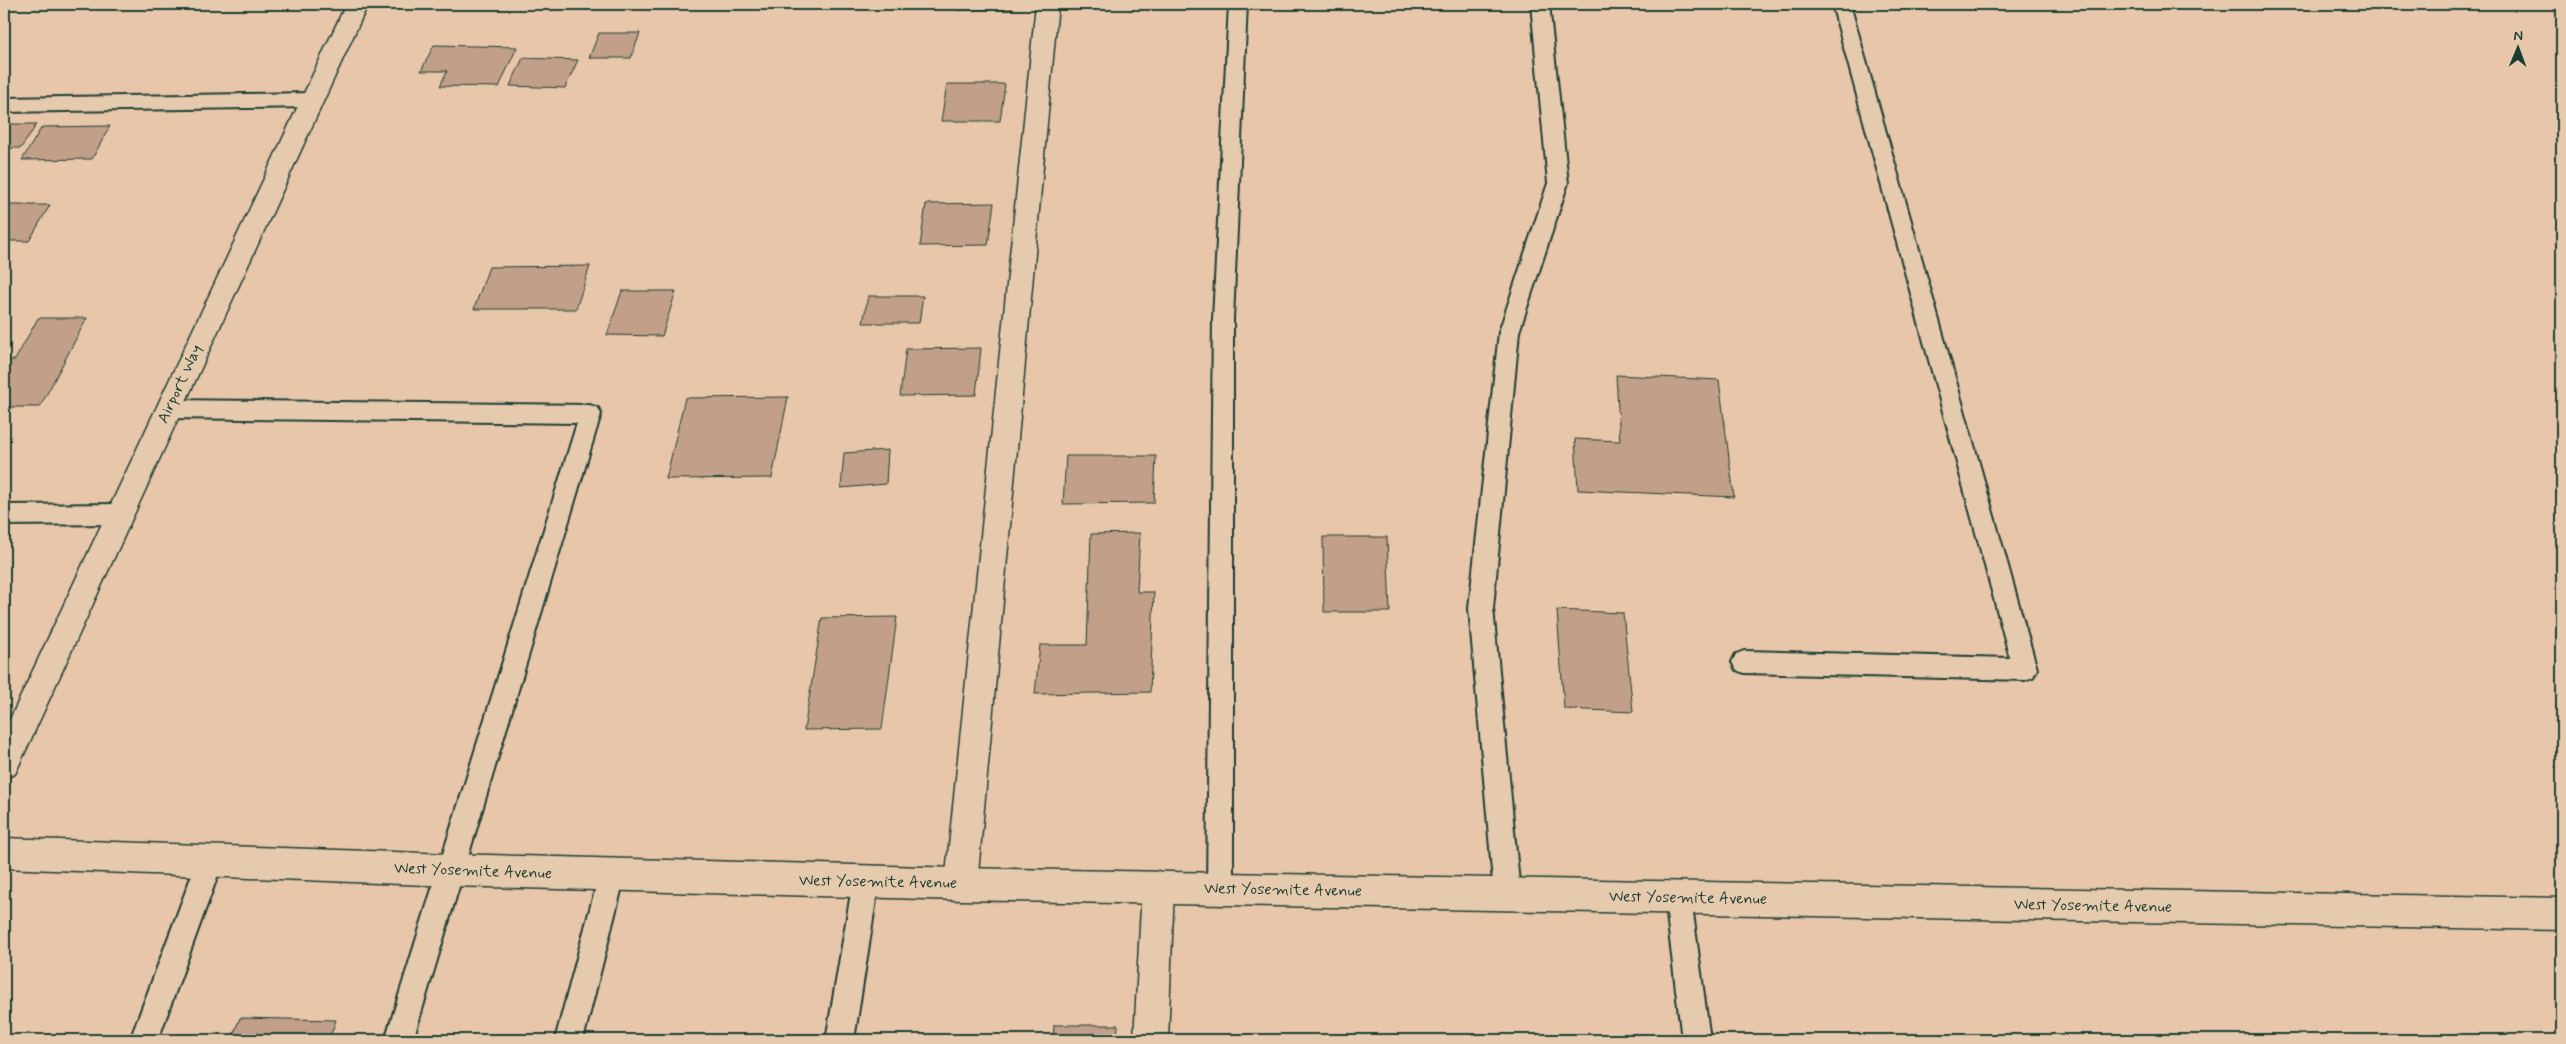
<svg xmlns="http://www.w3.org/2000/svg" width="2566" height="1044" viewBox="0 0 2566 1044" font-family="Mynerve,sans-serif">
  <rect width="100%" height="100%" fill="#e8c6a9"/>
  <filter id="ink" filterUnits="userSpaceOnUse"><feTurbulence type="fractalNoise" baseFrequency=".02" numOctaves="2"/><feDisplacementMap in="SourceGraphic" scale="10" xChannelSelector="R" yChannelSelector="G"/><feConvolveMatrix kernelMatrix="1 2 1 2 8 2 1 2 1" color-interpolation-filters="sRGB"/></filter>
  <g filter="url(#ink)">
    <path fill="#c19f89" stroke="#1f3d34" d="M958 4H1013L1012 9 957 10Z
      M599 33H640L631 58H589Z
      M434 45 517 47 499 87 440 86 447 71H421Z
      M523 58 578 60 565 88 510 86Z
      M947 84H1005L1000 121H941Z
      M4 124H37L21 148H4Z
      M110 126 92 159 22 160 42 127Z
      M994 203 988 245 920 246 926 204Z
      M4 205H50L29 241H4Z
      M590 266 576 309H474L489 267Z
      M622 291H676L662 336 607 335Z
      M868 296H923L919 323H863Z
      M38 318H87L40 407H4V360H15Z
      M981 348 976 395 900 396 906 349Z
      M1616 375 1719 380 1734 497 1578 490 1575 439 1620 441Z
      M788 397 772 478 666 479 685 398Z
      M888 450 886 484 841 488 844 453Z
      M1066 456H1156L1154 503 1063 504Z
      M1140 533 1137 592H1154L1150 692 1035 694 1040 645H1087L1091 534Z
      M1323 537H1387L1390 612H1324Z
      M1557 610 1623 613 1633 712 1564 709Z
      M897 617 882 729 804 730 822 618Z
      M240 1018 336 1020 329 1040H231Z
      M1054 1025H1118L1117 1040H1053Z"/>
    <g fill="none" stroke-linecap="round" stroke-linejoin="round">
      <defs>
        <path id="service" d="M1229 4H1247L1233 319V888L1229 897 1220 901 1211 897 1207 888 1213 319Z
          M1531 4H1549L1568 183 1519 332 1493 608 1520 894 1516 903 1507 907 1498 903 1494 894 1469 608 1499 332 1548 183Z
          M1832 4H1850L2037 669 2033 677 2025 680 1744 673 1736 670 1732 662 1736 654 1744 651 2010 658Z
          M312 93 319 95 321 100 319 105 312 107 4 112V98Z
          M168 400 590 405 598 408 601 414 413 1040H385L577 423 168 418 160 415 157 409 160 403Z
          M120 504 128 507 131 514 128 521 120 524 4 525V505Z
          M210 848 219 852 223 861 158 1040H130L197 861 201 852Z
          M612 862 621 866 625 875 583 1040H555L599 875 603 866Z
          M866 868 875 872 879 881 854 1040H826L853 881 857 872Z
          M1678 885 1687 889 1691 898 1710 1040H1682L1665 898 1669 889Z"/>
        <path id="minor" d="M1036 4H1058L977 884 972 895 961 900 950 895 945 884Z
          M1158 871 1169 876 1174 887 1168 1040H1134L1142 887 1147 876Z"/>
        <path id="secondary" d="M346 4H368L15 774 4 778V732Z
          M4 838 451 854 961 868 2562 898V930L961 900 451 886 4 868Z"/>
      </defs>
      <use href="#service" stroke="#1f3d34" stroke-width="4"/>
      <use href="#minor" stroke="#1f3d34" stroke-width="3"/>
      <use href="#secondary" stroke="#1f3d34" stroke-width="3"/>
      <use href="#service" fill="#e5caad" fill-rule="evenodd"/>
      <use href="#minor" fill="#e5caad" fill-rule="evenodd"/>
      <use href="#secondary" fill="#e5caad" fill-rule="evenodd"/>
    </g>
  </g>
  <g text-anchor="middle" dominant-baseline="central" stroke-width="4" stroke-linejoin="round" paint-order="stroke">
    <g font-size="16" fill="#1f3d34" stroke="#e5caad">
      <text transform="translate(180 384) rotate(-65)">Airport Way</text>
      <text transform="translate(473 871) rotate(2)">West Yosemite Avenue</text>
      <text transform="translate(878 882) rotate(1)">West Yosemite Avenue</text>
      <text transform="translate(1283 890) rotate(1)">West Yosemite Avenue</text>
      <text transform="translate(1688 898) rotate(1)">West Yosemite Avenue</text>
      <text transform="translate(2093 906) rotate(1)">West Yosemite Avenue</text>
    </g>
  </g>
  <rect width="2566" height="1044" fill="none" stroke="#e5caad" stroke-width="20"/>
  <rect x="10" y="10" width="2546" height="1024" fill="none" stroke="#1f3d34" stroke-width="2" filter="url(#ink)"/>
  <g transform="translate(2518 48) rotate(1)" stroke="#e5caad" stroke-width="4" paint-order="stroke">
  <path d="M0-4L9 19L0 12L-9 19Z" fill="#1f3d34"/>
  <text y="-8" font-size="14" font-weight="bold" text-anchor="middle" fill="#1f3d34">N</text>
  </g>
</svg>
